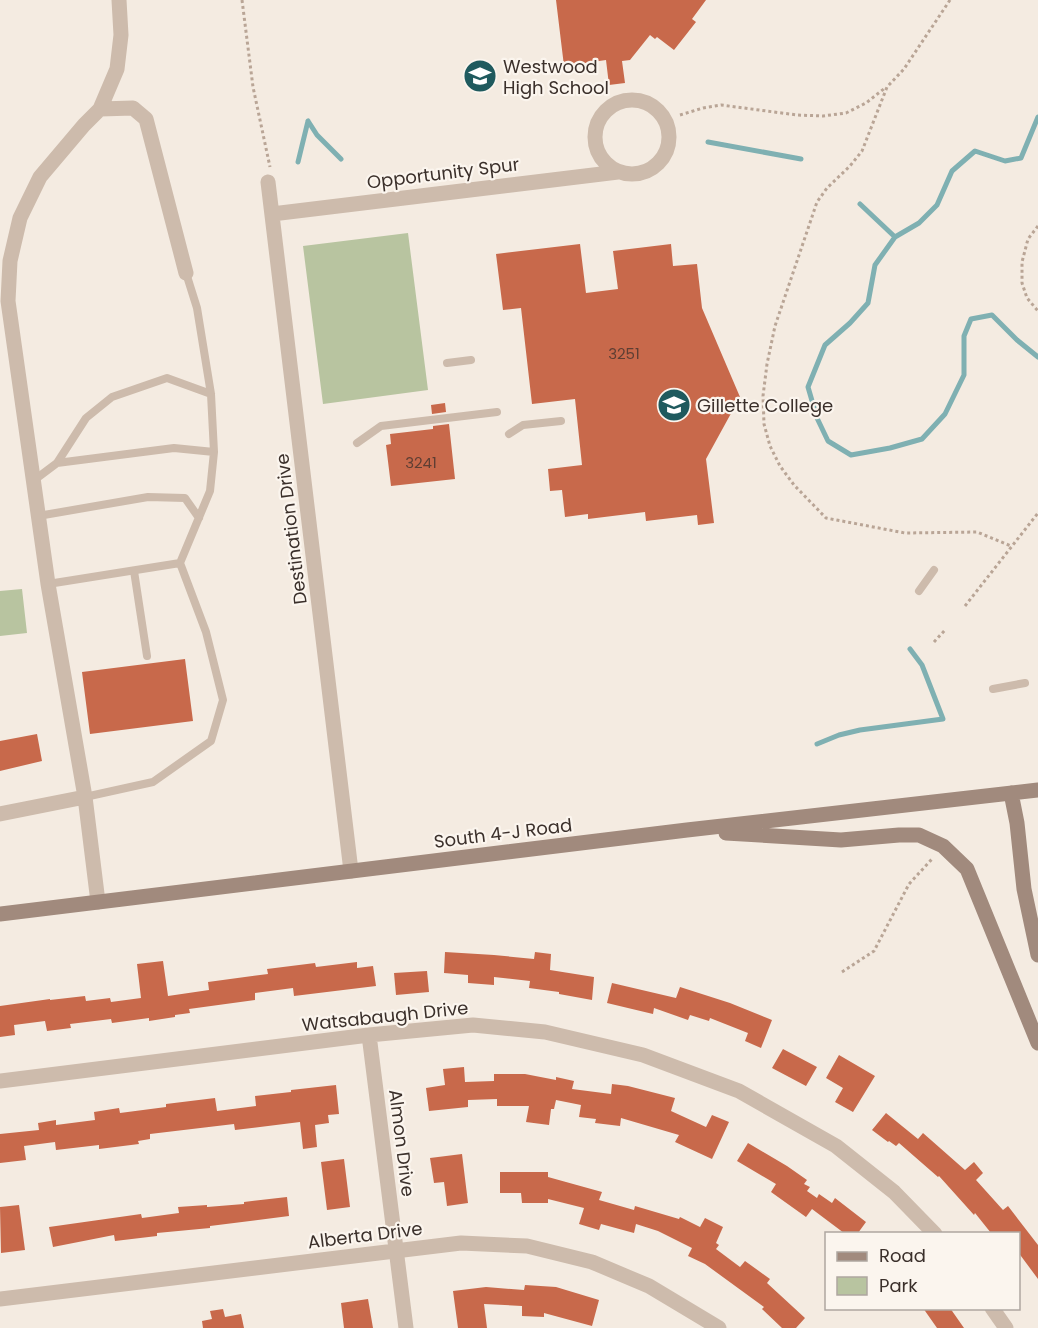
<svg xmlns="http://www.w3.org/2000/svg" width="1038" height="1328" viewBox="0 0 1038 1328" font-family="Poppins,sans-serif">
  <rect width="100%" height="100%" fill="#f4ebe1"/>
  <path fill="#b8c4a0" d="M408 233 428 390 323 404 303 246Z
    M22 589 27 633 0 636V591Z"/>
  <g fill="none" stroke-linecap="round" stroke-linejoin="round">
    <path stroke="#7fb0b2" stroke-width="5" d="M1038 117 1021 158 1005 161 975 151 952 171 937 205 919 223 895 237 875 265 868 303 850 323 825 345 808 387 817 418 828 441 851 455 890 448 922 439 945 414 964 375V336L971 319 992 315 1017 340 1038 357
      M308 121 317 135 341 159
      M708 142 801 159
      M298 162 308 121
      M860 204 895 237
      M817 744 839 735 860 730 943 719 922 665 910 649"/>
  </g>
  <path fill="#c8694b" d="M556 0H706L692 19 696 22 674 50 657 37 655 39 650 35 630 60 622 61 625 83 609 85 606 60 564 66Z
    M580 244 586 293 618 289 613 251 671 244 673 266 697 264 702 308 740 397 706 459 714 523 698 525 697 515 646 521 645 512 588 519V514L565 517 562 490 550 491 548 469 582 465 575 399 532 404 521 308 503 310 496 254Z
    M445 403 446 412 432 414 431 405Z
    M449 424 455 479 391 486 386 445 391 444 390 434 433 429V426Z
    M185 659 193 721 90 734 82 672Z
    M37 734 42 761 0 771V741Z
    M445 952 494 955 534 959 535 952 551 954 550 970 594 977 592 1000 559 994V992L529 988 530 981 494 977V985L468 983V975L444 973Z
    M163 961 168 996 209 990 208 982 268 974 267 969 315 963 316 967 357 962V968L373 966 376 986 294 996 293 988 255 993V1000L189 1009 190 1013 175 1015V1017L149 1021V1018L112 1023 111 1019 70 1024 71 1028 47 1031 45 1021 14 1025 15 1035 0 1037V1006L50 999V1000L85 996 86 1001 110 998 111 1002 141 998 137 964Z
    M427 971 429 992 396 995 394 973Z
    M612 983 676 998 680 987 730 1003 772 1020 761 1048 745 1041 748 1033 710 1018 709 1021 690 1015 688 1020 654 1008 653 1014 607 1003Z
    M783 1049 817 1067 806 1086 772 1068Z
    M839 1055 875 1076 853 1112 835 1102 843 1088 826 1078Z
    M464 1067 465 1082 494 1081V1074H525L556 1080V1077L574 1081 572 1089 611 1094 612 1084 628 1086 675 1098 671 1111 706 1127 712 1115 729 1122 712 1159 675 1142 679 1135 621 1118 620 1126 595 1123 596 1119 579 1117 581 1105 556 1100 554 1109H551L549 1125 526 1122 529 1106H497V1099L468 1100V1107L429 1111 426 1088 445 1085 443 1069Z
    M336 1085 339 1114 328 1115 329 1123 315 1125 317 1147 303 1149 300 1122 235 1130 234 1124 150 1134V1139L138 1141 139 1144 99 1149V1145L56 1150 55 1142 24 1146 26 1160 0 1163V1134L39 1130 38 1123 56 1120V1125L95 1120 94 1112 119 1108 120 1113 166 1107V1104L215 1098 217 1111 256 1106 255 1096 291 1092V1090Z
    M886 1113 918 1139 923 1133 965 1170 974 1162 983 1173 976 1180 1003 1210 1008 1206 1038 1245V1279L1018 1252V1233H991L975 1213 974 1215 939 1176 938 1177 899 1143 896 1146 889 1141 888 1142 872 1130Z
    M748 1143 787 1166 807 1180 804 1184 810 1187 807 1191 817 1198 819 1194 832 1203 835 1198 866 1222 858 1233H844L812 1209 806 1217 771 1192 776 1184 737 1161Z
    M462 1154 468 1203 447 1206 444 1182 434 1183 430 1158Z
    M344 1159 350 1207 327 1210 321 1162Z
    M500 1172H548V1177L602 1192 599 1200 634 1210 635 1206 679 1219 680 1217 700 1227 705 1218 723 1227 716 1243 719 1245 716 1249 740 1267 745 1261 770 1279 767 1283 805 1318 796 1328H782L762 1309 764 1307 705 1264 688 1256 692 1248 658 1231 636 1224 634 1233 601 1224 599 1230 579 1224 584 1208 548 1199V1203H522L521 1193H500Z
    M287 1197 289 1216 210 1226V1228L157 1233V1236L115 1241 114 1235 53 1247 49 1227 141 1214 142 1218 179 1213 178 1207 207 1205V1207L244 1204V1202Z
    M19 1205 25 1250 1 1253 0 1207Z
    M525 1285 556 1287 599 1300 592 1326 544 1313V1317L522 1316V1306L484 1304 487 1328H458L453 1291 486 1287 524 1290Z
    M368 1299 373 1328H344L341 1303Z
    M923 1308H950L964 1328H937Z
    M223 1309 225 1317 241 1314 244 1328H203L202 1321 212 1319 210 1311Z"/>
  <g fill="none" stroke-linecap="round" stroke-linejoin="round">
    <path stroke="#b9a596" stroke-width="3" stroke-dasharray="3 3" stroke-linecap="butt" d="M242 0 253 87 270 167
      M950 0 904 69 887 87 862 151 850 166 827 188 817 202 775 326 767 364 763 396 764 424 770 446 780 466 794 485 826 518 905 533 977 532 1011 546
      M680 115 703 108 721 105 797 115 823 116 846 113 866 103 885 88
      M1038 226 1028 239 1022 262V283L1027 298 1038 311
      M965 606 1038 513
      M934 642 945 630
      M842 972 874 951 909 884 932 859"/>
    <path stroke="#cdbbac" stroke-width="8" d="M447 363 471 360
      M509 434 523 425 561 421
      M357 443 381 426 497 412
      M57 463 174 448 214 452
      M33 481 57 463 86 418 112 397 167 378 211 394
      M38 516 148 497 185 498 199 518
      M134 571 147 656
      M48 584 180 563
      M919 591 934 570
      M993 689 1025 683
      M85 797 153 782 211 741 223 700 206 632 180 563 210 491 214 452 211 394 197 308 186 273"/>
    <path stroke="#cdbbac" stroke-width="15" d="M595 137a37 37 0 1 1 74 0a37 37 0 1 1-74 0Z
      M100 109 133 108 146 119 186 273
      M268 182 351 871
      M272 214 618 172
      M0 814 85 797
      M98 902 85 797 48 584 8 301 10 261 20 218 40 177 84 125 100 109 117 69 121 35 119 0
      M369 1035 406 1328
      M0 1081 369 1035 473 1025 545 1032 643 1055 739 1091 836 1146 894 1192 935 1234
      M0 1299 461 1243 527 1246 592 1262 649 1286 719 1328
      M992 1308 1006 1328"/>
    <path stroke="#a18a7d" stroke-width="15" d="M1011 793 1017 823 1024 889 1038 955
      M726 833 841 840 899 835H919L943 846 967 869 1038 1043
      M0 914 687 830 1038 790"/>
  </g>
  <defs>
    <symbol id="school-disc" viewBox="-11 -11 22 22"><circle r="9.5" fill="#1f5a5e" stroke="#fbf5ee"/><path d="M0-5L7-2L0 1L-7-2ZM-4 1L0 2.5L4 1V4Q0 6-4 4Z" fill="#fff"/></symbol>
    <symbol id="university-disc" viewBox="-11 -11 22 22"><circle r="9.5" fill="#1f5a5e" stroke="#fbf5ee"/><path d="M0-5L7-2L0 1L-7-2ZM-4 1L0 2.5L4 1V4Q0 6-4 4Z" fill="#fff"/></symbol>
  </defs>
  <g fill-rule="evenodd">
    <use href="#school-disc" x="461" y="57" width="38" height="38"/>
    <use href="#university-disc" x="655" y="386" width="38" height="38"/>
  </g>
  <g text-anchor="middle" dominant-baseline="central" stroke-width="4.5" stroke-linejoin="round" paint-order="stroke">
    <g font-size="15" fill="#5e3e33">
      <text x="624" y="353">3251</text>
      <text x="421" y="462">3241</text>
    </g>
    <g font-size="18" fill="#3b302b" stroke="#fbf5ee" text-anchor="start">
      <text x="503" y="66">Westwood<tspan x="503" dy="21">High School</tspan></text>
      <text x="697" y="405">Gillette College</text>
    </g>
    <g font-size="18" fill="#3b302b" stroke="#fbf5ee">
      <text transform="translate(443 173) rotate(-7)">Opportunity Spur</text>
      <text transform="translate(291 529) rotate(-97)">Destination Drive</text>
      <text transform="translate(503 833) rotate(-7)">South 4-J Road</text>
      <text transform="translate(385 1016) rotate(-6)">Watsabaugh Drive</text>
      <text transform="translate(402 1143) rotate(83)">Almon Drive</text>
      <text transform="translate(365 1235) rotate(-7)">Alberta Drive</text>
    </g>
  </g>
  <rect x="825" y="1232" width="195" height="78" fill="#fbf5ee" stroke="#aea6a0" stroke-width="1.5"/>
  <rect x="837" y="1252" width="30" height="9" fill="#a18a7d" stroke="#aea6a0" stroke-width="1.5"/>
  <text x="879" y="1262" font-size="18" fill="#3b302b">Road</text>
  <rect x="837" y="1277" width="30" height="18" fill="#b8c4a0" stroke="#aea6a0" stroke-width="1.5"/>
  <text x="879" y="1292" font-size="18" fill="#3b302b">Park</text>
</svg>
